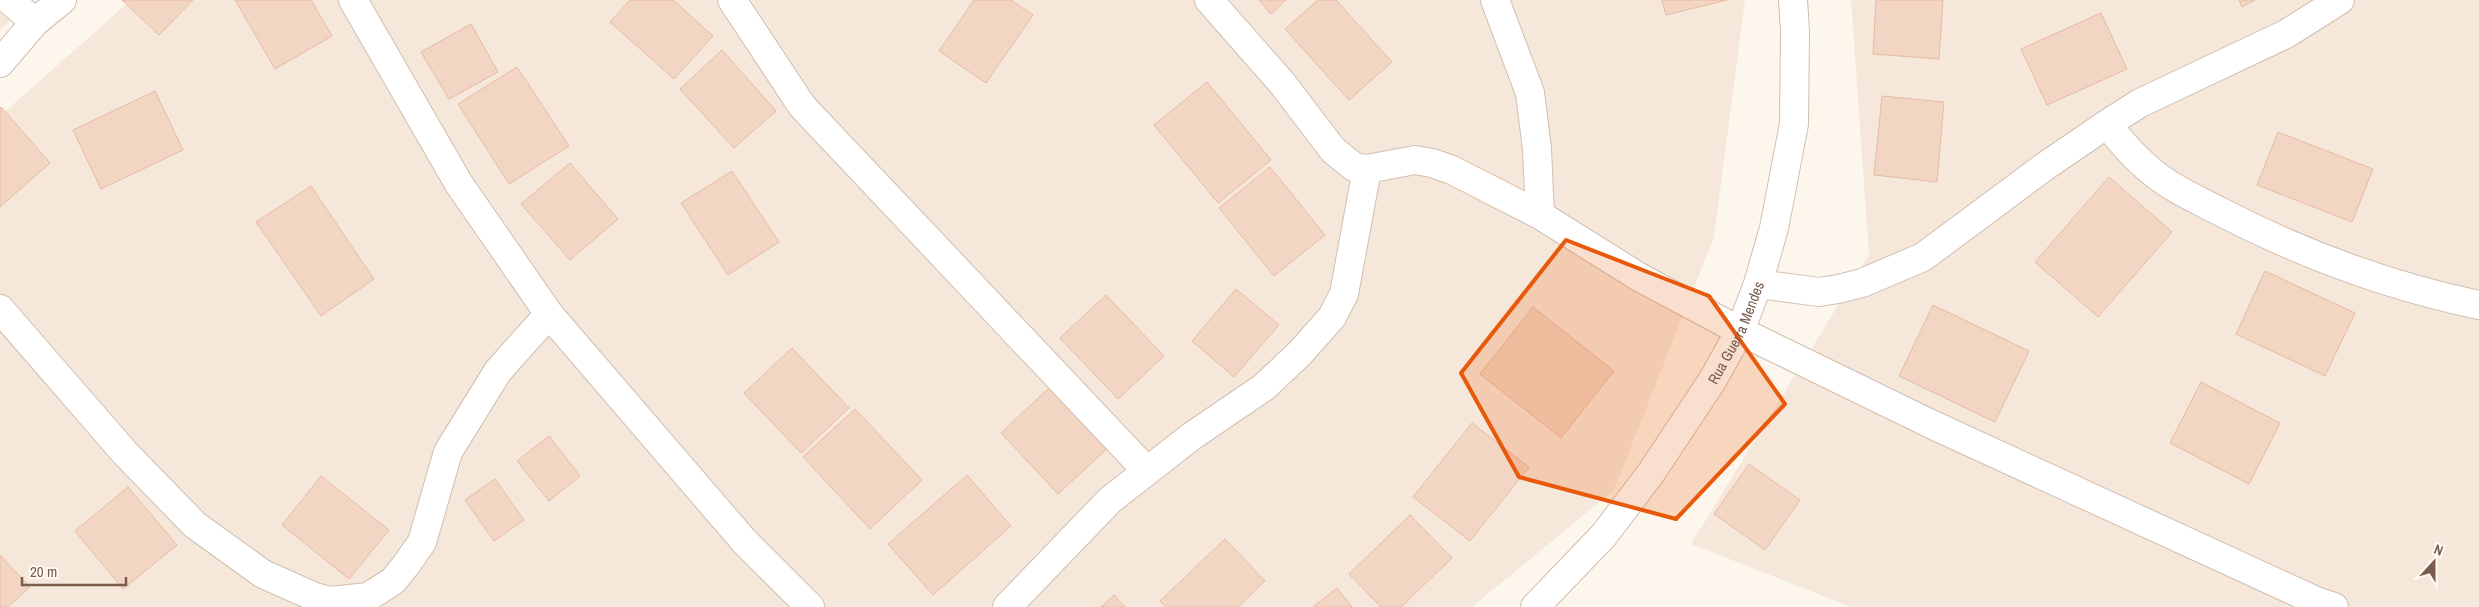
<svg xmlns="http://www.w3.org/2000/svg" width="2479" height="607" viewBox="0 0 2479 607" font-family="'Archivo Narrow',sans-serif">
  <rect width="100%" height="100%" fill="#fdf6ec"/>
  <path fill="#f5e8da" d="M0 0H32L0 30Z
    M131 0H1745L1714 237 1614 490 1472 607H0V116Z
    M1851 0H2479V607H1851L1691 544 1869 255Z"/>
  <path fill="#f3d5c3" stroke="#e6bba3" d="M122 0H193L159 35Z
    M235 0H311L332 36 275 69Z
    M630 0H673L713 36 674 79 610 22Z
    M974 0H1011L1033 15 986 83 939 51Z
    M1259 0H1286L1271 14Z
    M1318 0H1336L1392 62 1349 100 1285 29Z
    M1662 0H1727L1666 15Z
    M1876 0H1943L1939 59 1873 54Z
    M2239 0H2255L2242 7Z
    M2101 13 2127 69 2047 105 2021 49Z
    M471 24 498 72 449 99 421 52Z
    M722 50 776 111 734 148 680 89Z
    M517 67 569 146 509 184 458 104Z
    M1207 82 1271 160 1218 203 1154 125Z
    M155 91 183 150 101 189 73 130Z
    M1882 96 1944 102 1937 182 1874 175Z
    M1 107 50 163 0 207V108Z
    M2278 132 2373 169 2352 222 2257 185Z
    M570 163 618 219 570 260 521 204Z
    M1270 167 1325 235 1274 276 1219 208Z
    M732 171 779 242 728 275 681 203Z
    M2109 177 2172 232 2098 317 2035 262Z
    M311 186 374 279 321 316 256 222Z
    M2265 271 2355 313 2325 376 2236 334Z
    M1236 289 1279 325 1234 377 1192 341Z
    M1106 295 1164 356 1118 399 1060 338Z
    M1933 305 2029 351 1995 422 1899 376Z
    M1533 307 1614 371 1561 438 1480 374Z
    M792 348 849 408 801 453 744 393Z
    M2201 382 2280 423 2249 484 2170 443Z
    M1050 387 1108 448 1058 494 1001 433Z
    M855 409 922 480 870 529 803 457Z
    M1472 423 1529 467 1470 541 1413 497Z
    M549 436 580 476 549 501 517 461Z
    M1749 464 1800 500 1765 550 1714 514Z
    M967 475 1011 526 933 595 888 544Z
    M321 476 389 530 349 579 282 525Z
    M495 479 524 520 494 541 465 500Z
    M128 487 177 545 123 589 75 531Z
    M1410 515 1452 558 1401 607H1381L1349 574Z
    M1225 539 1265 581 1238 607H1166L1160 601Z
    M0 555 30 587 8 607H0Z
    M1337 588 1352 607H1313Z
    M1114 595 1125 607H1101Z"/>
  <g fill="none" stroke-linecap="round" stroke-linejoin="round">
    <defs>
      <path id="minor" d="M9 0 35 22
        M353 0 459 184 549 314 744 541 810 607
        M732 0 802 106 1147 471
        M1209 0 1282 83 1333 150 1354 167 1367 169 1415 160 1432 163 1452 170 1540 215 1639 277 1740 331 1933 425 2316 601 2334 607
        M1495 0 1530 93 1537 149 1540 215
        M0 63 35 22 62 0
        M2107 124 2140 103 2286 34 2340 0
        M1758 284 1819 292 1838 289 1862 283 1923 257 2044 167 2107 124C2120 141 2134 157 2151 171 2171 188 2196 199 2219 211 2302 254 2388 286 2479 305
        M0 309 125 453 195 525 263 574 315 597 331 601 368 597 393 581 406 565 422 542 448 452 498 371 549 314
        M1007 607 1110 500 1192 436 1264 387 1300 353 1332 317 1344 294 1367 169"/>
      <g id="tertiary">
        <path id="s1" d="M1535 607 1604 535 1651 473 1712 381 1740 331 1758 284 1774 228 1794 124 1795 31 1793 0"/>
      </g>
    </defs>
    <use href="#minor" stroke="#d1beb0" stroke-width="30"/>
    <use href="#tertiary" stroke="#d1beb0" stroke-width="30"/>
    <use href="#minor" stroke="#fff" stroke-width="28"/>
    <use href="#tertiary" stroke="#fff" stroke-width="28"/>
  </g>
  <path fill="#e8590c" fill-opacity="0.2" stroke="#e8590c" stroke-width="4" stroke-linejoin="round" d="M1566 240 1709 296 1785 404 1676 519 1519 477 1461 373Z"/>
  <g text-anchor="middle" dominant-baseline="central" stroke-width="5" stroke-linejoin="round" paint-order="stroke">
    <g font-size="15" fill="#7a5c4d" stroke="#fffaf3">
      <text stroke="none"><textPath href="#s1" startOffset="342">Rua Guerra Mendes</textPath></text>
    </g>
  </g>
  <g transform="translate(2434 562) rotate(21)" stroke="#fffaf3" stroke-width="4" paint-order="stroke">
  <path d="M0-4L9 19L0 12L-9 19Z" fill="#7a5c4d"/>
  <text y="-8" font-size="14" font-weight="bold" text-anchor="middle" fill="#7a5c4d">N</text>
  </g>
  <path d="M22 577v8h104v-8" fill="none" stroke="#7a5c4d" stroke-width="2.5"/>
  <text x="30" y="577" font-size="15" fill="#7a5c4d" stroke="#fffaf3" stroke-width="4" paint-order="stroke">20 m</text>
</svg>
